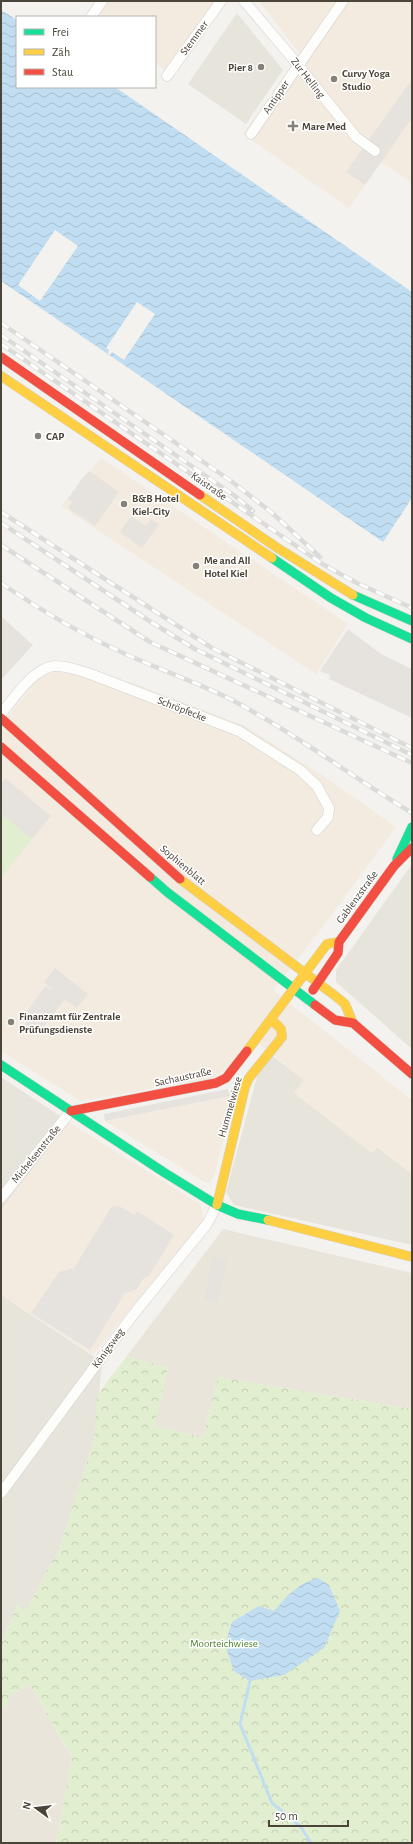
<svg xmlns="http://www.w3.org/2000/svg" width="413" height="1844" viewBox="0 0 413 1844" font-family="'Alegreya Sans',sans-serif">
  <defs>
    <pattern id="park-crowns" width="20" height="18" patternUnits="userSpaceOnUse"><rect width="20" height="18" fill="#e1eecf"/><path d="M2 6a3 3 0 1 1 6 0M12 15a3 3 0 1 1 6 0" fill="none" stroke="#c3cdb2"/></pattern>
    <pattern id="water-waves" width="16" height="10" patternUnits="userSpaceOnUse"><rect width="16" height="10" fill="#c0ddf1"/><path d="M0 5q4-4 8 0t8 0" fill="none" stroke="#a6bfcf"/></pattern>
  </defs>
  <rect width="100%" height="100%" fill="#f4f2ee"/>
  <path fill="#e7e4dc" d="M237 13 283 70 246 124 188 84Z
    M412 864V1049L336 982V970Z
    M270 1054 304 1080 294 1093 372 1153 377 1147 412 1174V1245L234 1205 226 1192 260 1066Z
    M1 1077 69 1122 1 1210Z
    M1 1295 102 1362 95 1436 60 1547 27 1609 17 1605 1 1644Z"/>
  <path fill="#f3ebdf" d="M108 1H216L166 71 155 63V17H97Z
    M259 1H412V183L381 162 349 208 243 134 289 69 299 53Z
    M101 458 348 624 316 674 61 506Z
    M57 672 130 682 245 726 322 775 396 827 316 936 273 990 412 1100V1174L378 1147 372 1153 294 1093 304 1080 251 1037 232 1063 215 1078 80 1101 1 1051V725L40 676Z
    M230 1096 234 1097 214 1176 208 1184 105 1121Z
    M69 1122 201 1205 203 1220 93 1355 1 1295V1210Z"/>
  <path fill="#eae5da" d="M223 1229 412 1273V1409L218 1377 203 1437 154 1426 168 1368 127 1356Z
    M30 1685 72 1758 56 1843H1V1709L9 1705 7 1698Z"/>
  <path fill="#e1eecf" d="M1 814 32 839 1 878Z"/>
  <path fill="url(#park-crowns)" d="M127 1356 168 1368 154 1426 203 1437 218 1377 412 1409V1843H56L72 1757 30 1685 7 1698 9 1705 1 1709V1644L17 1605 27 1609 60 1547 95 1436 97 1395Z"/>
  <path fill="#e6e3df" d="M412 79V118L365 185 346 172Z
    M89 471 119 492 95 526 68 508 72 502 68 499 81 480Z
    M131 516 146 526 151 519 159 524 142 548 120 532Z
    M1 616 33 645 1 680Z
    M348 629 381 654 412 669V718L329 679 330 675 320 671Z
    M5 778 51 816 32 839 1 814V783Z
    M55 968 88 994 77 1008 65 999 42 1029 38 1027 33 1033 26 1028V1013L45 986 51 990 52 989 44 982Z
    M228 1089 230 1096 105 1121 104 1114Z
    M112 1206 121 1207 134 1215 137 1211 174 1235 149 1276 143 1279 136 1290 125 1293 90 1350 31 1313 59 1272 74 1268Z
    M213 1257 227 1260 217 1302 204 1299Z"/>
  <path fill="url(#water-waves)" d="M1 10 17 20V87H115L412 292V498L383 542 1 281Z
    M318 1578 329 1585 340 1611 324 1648 284 1675 250 1681 234 1671 225 1645 232 1622 259 1606 274 1611C288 1595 298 1583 318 1578Z"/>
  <path fill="#f4f2ee" d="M55 230 78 246 40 301 18 285Z
    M137 302 155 314 124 360 112 352 110 355 108 353 109 350 106 348Z"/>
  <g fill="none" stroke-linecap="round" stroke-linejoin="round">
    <path stroke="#c0ddf1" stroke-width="3" d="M250 1681 240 1724 272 1803 301 1827 311 1843"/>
    <defs>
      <path id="street" d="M244 1 289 54 356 137 375 151
        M91 17 102 1
        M167 76 221 1
        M251 134 343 1
        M1 714C14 698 35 666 56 666 69 666 81 671 93 675L239 731 300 770 317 786 329 808 328 817 317 830
        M1 1198 71 1111
        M1 1493 133 1315 207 1224 217 1205"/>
      <path id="fast" d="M272 558 331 598 366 618 412 639
        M353 595 412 621
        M397 859 412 827
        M150 877 167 892 315 1005
        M1 1065 165 1173 217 1205 238 1214 268 1220"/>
      <path id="slow" d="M1 376 272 558
        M200 495 276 547 353 595
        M180 879 338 998 345 1004 353 1023
        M247 1051 327 944 339 942
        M217 1205 245 1087 249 1078 282 1037 281 1029 271 1019
        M268 1220 412 1257"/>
      <path id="jam" d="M1 357 200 495
        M1 718 180 879
        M1 747 150 877
        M313 990 338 953 339 942 394 866 412 848
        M315 1005 335 1020 353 1023 412 1074
        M71 1111 216 1083 226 1078 247 1051"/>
    </defs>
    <use href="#street" stroke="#d2d0cb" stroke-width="11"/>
    <use href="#fast" stroke="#d3cfc5" stroke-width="10"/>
    <use href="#slow" stroke="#d3cfc5" stroke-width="10"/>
    <use href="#jam" stroke="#d3cfc5" stroke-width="10"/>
    <use href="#street" stroke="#fdfdfc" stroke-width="10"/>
    <use href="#fast" stroke="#16e098" stroke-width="9"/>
    <use href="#slow" stroke="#ffcf43" stroke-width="9"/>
    <use href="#jam" stroke="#f24e42" stroke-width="9"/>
    <defs>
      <path id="rail" d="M1 323 231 481 271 512 320 557
        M1 335 235 496 253 511
        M1 344 324 565 357 583 412 608
        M1 512 212 648 412 748
        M1 523 151 622 195 649 412 755
        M1 545 150 642 412 763
        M1 583C39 609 77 632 119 651 155 668 194 681 230 699 293 732 351 776 412 813"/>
    </defs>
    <use href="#rail" stroke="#dbdbda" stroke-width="4.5"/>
    <use href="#rail" stroke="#fff" stroke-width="3" stroke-dasharray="9" stroke-linecap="butt"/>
  </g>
  <g fill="#868178" stroke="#fff" stroke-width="1.5">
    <circle cx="261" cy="67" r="4"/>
    <circle cx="334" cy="79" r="4"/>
    <path d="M291 120h4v4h4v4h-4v4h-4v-4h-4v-4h4z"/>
    <circle cx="38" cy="436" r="4"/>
    <circle cx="124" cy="504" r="4"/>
    <circle cx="196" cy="566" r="4"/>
    <circle cx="11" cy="1022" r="4"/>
  </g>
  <g text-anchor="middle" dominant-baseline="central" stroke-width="3" stroke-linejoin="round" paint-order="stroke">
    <g font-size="11" fill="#4b4439" stroke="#fff">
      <text transform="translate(194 38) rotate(-54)">Stemmer</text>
      <text transform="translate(308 78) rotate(52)">Zur Helling</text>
      <text transform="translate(276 97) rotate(-56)">Antipper</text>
      <text transform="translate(209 486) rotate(35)">Kaistraße</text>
      <text transform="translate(182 709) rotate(21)">Schröpfecke</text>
      <text transform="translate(183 865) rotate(40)">Sophienblatt</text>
      <text transform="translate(357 897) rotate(-54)">Gablenzstraße</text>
      <text transform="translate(183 1077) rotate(-12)">Sachaustraße</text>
      <text transform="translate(230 1107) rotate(-74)">Hummelwiese</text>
      <text transform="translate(36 1154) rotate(-51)">Michelsenstraße</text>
      <text transform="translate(108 1348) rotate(-54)">Königsweg</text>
    </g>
    <g font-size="11" font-weight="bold" fill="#4b4439" stroke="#fff" text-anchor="start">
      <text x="253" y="67" text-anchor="end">Pier 8</text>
      <text x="342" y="73">Curvy Yoga<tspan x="342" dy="13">Studio</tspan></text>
      <text x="302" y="126">Mare Med</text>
      <text x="46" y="436">CAP</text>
      <text x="132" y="498">B&amp;B Hotel<tspan x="132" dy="13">Kiel-City</tspan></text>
      <text x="204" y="560">Me and All<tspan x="204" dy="13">Hotel Kiel</tspan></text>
      <text x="19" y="1016">Finanzamt für Zentrale<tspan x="19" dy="13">Prüfungsdienste</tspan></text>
    </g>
    <g font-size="11" fill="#4a7f2a" stroke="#fff">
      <text x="224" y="1643">Moorteichwiese</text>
    </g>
  </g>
  <rect width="413" height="1844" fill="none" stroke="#4b4439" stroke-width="4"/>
  <rect x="16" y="16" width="140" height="72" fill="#ffffff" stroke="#b7b4b0"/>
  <rect x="24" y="29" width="20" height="6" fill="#16e098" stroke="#b7b4b0"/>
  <text x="52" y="36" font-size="12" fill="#4b4439">Frei</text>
  <rect x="24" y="49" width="20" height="6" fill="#ffcf43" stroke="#b7b4b0"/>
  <text x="52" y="56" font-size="12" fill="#4b4439">Zäh</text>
  <rect x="24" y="69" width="20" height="6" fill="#f24e42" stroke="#b7b4b0"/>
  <text x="52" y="76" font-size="12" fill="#4b4439">Stau</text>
  <g transform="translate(36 1808) rotate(285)" stroke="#ffffff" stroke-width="3" paint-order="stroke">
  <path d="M0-3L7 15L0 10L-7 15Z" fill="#4b4439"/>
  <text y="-6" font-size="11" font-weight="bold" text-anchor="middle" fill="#4b4439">N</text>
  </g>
  <path d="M269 1820v6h79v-6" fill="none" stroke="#4b4439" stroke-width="2"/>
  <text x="275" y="1820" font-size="12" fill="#4b4439" stroke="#ffffff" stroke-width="3" paint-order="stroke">50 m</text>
</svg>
